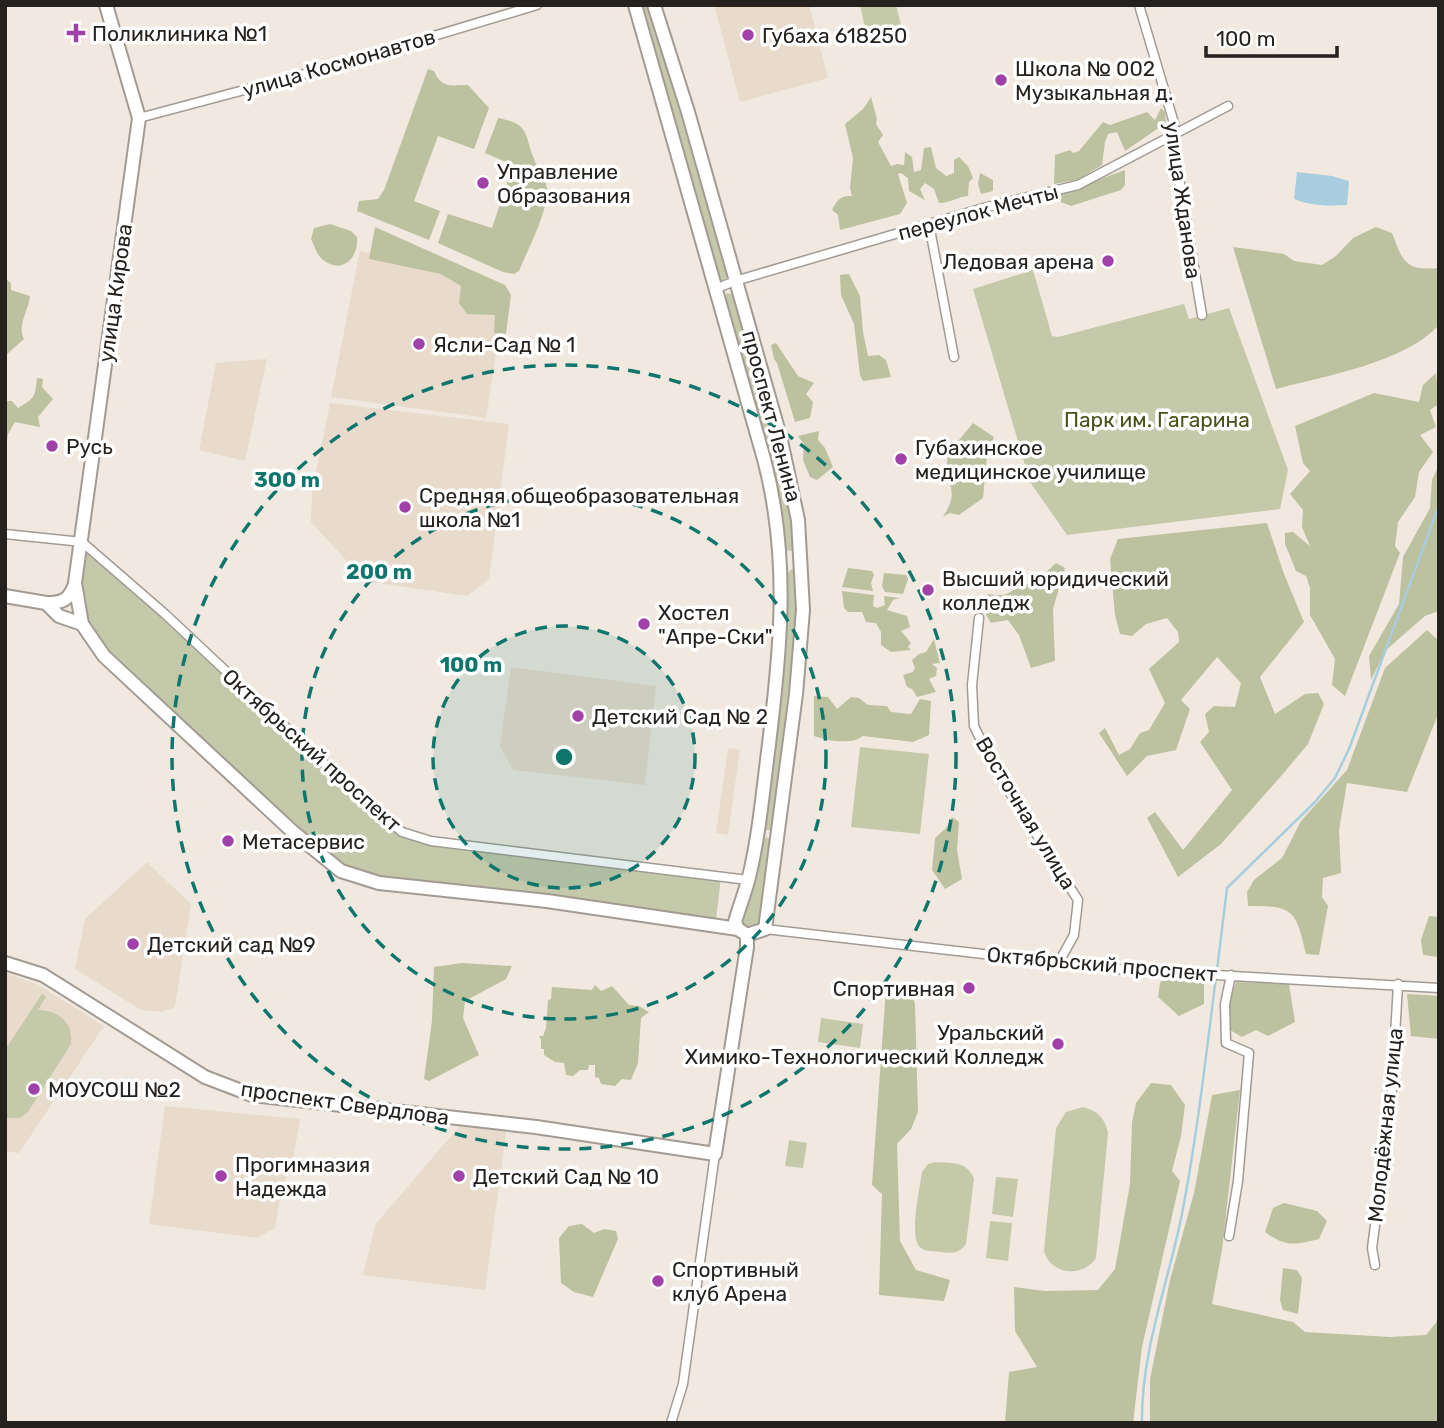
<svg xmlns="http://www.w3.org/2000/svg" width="1444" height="1428" viewBox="0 0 1444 1428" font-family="Rubik,sans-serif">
  <rect width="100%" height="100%" fill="#f1e9e0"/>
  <path fill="#e8dbcc" d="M714 5H809L828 78 740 102Z
    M360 251 458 272 506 290 486 418 331 397Z
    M267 359 245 461 199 450 216 363Z
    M330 403 509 424 489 579 467 596 365 581 311 522 312 492Z
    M511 667 656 686 645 785 513 770 500 746Z
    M728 748 740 749 728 835 716 833Z
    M147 862 191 904 175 1007 162 1012 141 1010 75 969 85 919Z
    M5 973 37 984 104 1026 19 1153 5 1151Z
    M165 1106 300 1119 293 1160 281 1191 275 1228 257 1238 149 1224Z
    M463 1122 507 1126 485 1290 363 1275 375 1225Z"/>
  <path fill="#c4c9aa" d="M640 5H648L728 275 724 280H720L717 277Z
    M860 5H896L903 33 868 41Z
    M1033 270 1052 336 1058 337 1184 304 1189 319 1229 308 1288 470 1280 509 1067 535 1030 482 973 289Z
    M727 293 734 295 783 468 796 548 791 551 787 550 785 546 773 470 724 298Z
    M86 548 402 834 721 877 716 920 380 878 344 865 283 819 102 650 86 621 80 582Z
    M792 569 798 574 796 631 771 830H763L786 629 787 573Z
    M860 747 929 754 920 834 851 827Z
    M767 837 772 841 761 923 756 928 747 930 741 924 761 840Z
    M42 994 46 997 38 1010C58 1010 74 1023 71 1044L28 1112 20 1118H5V1050Z
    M821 1018 863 1024 860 1048 818 1042Z
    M1083 1107C1098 1111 1105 1118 1108 1133L1096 1258C1083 1278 1050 1275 1044 1251L1056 1128 1066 1112Z
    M789 1140 807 1143 803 1168 785 1166Z
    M935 1162C951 1163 968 1161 974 1179L966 1244C959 1253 953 1254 942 1252 936 1251 926 1252 921 1248 908 1239 920 1188 922 1172L928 1164Z
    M996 1177 1018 1179 1013 1217 992 1214Z
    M990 1221 1012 1223 1008 1261 986 1258Z"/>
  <path fill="#bcc19f" d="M428 69 434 71C442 89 450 85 468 85L489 108 474 149 438 136 414 201 440 211 429 240 357 211 359 201 378 199 384 190Z
    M871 97 877 119 876 124 883 135 878 142 891 166 897 164 904 165 905 152 912 157 914 172 921 170 924 148 931 147 936 168 946 176 954 173V160L959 157 968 166 973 178 969 182 968 196C957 197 950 203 939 203L934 189 925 183 920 189 925 200 909 191 908 178 901 173 898 174 907 203 900 214 840 230 838 215 832 210C838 199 840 196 852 196L850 188 853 158 845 124 863 109Z
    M1161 108 1165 112 1166 123 1125 151 1117 132 1108 134 1105 142 1102 165 1077 180 1054 184 1055 155 1070 150 1073 153 1079 151 1103 122 1110 125 1147 112 1155 120Z
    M498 118C530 124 524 134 534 159 537 169 546 178 547 189 548 212 528 249 519 271L514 274 503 272 438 243 448 214 492 228 513 165 485 153Z
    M1125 170V185L1121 190 1071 206 1061 202 1060 194Z
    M980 173 993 180V191L981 194 978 184Z
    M330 224 351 231 357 237C359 260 340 275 322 259 317 255 314 245 311 239L314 228Z
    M375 227 505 285 511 295 506 334 494 333 495 315 467 314 459 303 461 286 441 274 369 259Z
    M1376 227 1392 233C1403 262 1405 271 1439 268V325C1404 363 1325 376 1276 389L1233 247 1284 254 1294 261 1322 265 1336 256 1353 238Z
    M849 274 860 296 863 332 868 356 879 355 886 360 891 377 863 381 860 375 854 324 841 295 840 275Z
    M5 278 11 283V290L30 296C28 313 17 324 24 339L5 356Z
    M776 343 798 376 814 383 806 394 813 402 810 418 795 422 777 363 774 359 771 345Z
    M1436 373 1439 404 1430 410 1436 427 1420 435 1433 452 1419 472 1415 497 1398 522 1395 546 1400 553 1345 696 1332 685 1335 659 1310 615V588L1306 576 1296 571 1285 544V533L1293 532 1310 546 1302 527 1303 510 1290 494 1310 471 1303 463 1295 426 1374 393 1419 402 1423 385Z
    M37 378 43 379 42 387 53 399 38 417 40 427 15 422 8 434 5 453V401H12L18 408C35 398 35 397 37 378Z
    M973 423 994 437 987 456 983 498 959 515 950 513 943 517C956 495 952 494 947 471 946 464 948 455 949 447L954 446Z
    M819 431 818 440 825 448 833 467 817 480 810 477 803 460 804 444 798 436Z
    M1439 465V611L1425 616 1386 650 1371 680 1369 656 1399 604 1403 557 1430 508 1432 480Z
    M1267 523 1284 574 1304 622 1260 677 1275 714 1305 694 1318 693 1324 704 1308 744 1282 775 1221 844 1178 877 1147 818 1155 812 1183 850 1232 790 1200 742 1209 732 1205 714 1214 706 1235 707 1241 683 1217 657 1181 700 1190 709 1176 750 1147 756 1127 776 1099 733 1105 728 1119 755 1130 749 1140 733 1149 730 1165 703 1149 669 1179 642 1178 632 1167 618 1146 624 1132 636 1120 634 1115 615 1110 559 1118 539Z
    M1056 563 1065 568 1053 609 1055 661 1031 668 1019 635 1008 620 991 623 985 613 988 594C1003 596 1009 596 1019 584L1035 583Z
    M848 568 872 571 874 575 871 583 873 591 842 587Z
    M884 573 906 575 908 579 903 594 885 592 882 586Z
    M842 591 874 595 873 606 877 608 885 605 884 596 900 598 893 600 887 610 907 616 910 627 901 631 911 643 908 647 911 650 891 652 881 645V632L876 623 866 622 862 612H848L844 608Z
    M1427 630 1439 641V712L1407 792 1347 783 1339 830 1341 873 1323 878 1322 897 1328 906 1319 955 1306 954C1296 912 1295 905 1248 906L1247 892 1254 880 1282 858 1301 821 1347 770 1385 668Z
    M934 639 940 663 932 664 937 668 936 676 929 679 936 692 917 697 912 689 907 687 903 675 913 672 915 668 912 660 919 654 926 652Z
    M814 696 828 697 837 709 851 697 859 698 868 705 887 706 891 712 911 714 920 699 931 701 929 735 913 742 863 736C851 745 829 741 814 736Z
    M952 817 959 822 957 850 962 879 945 889 932 870 935 838 946 828Z
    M1429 916 1439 917V957L1423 955 1421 940Z
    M462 963 512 966 506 979 465 1001 463 1018 479 1055 429 1081 424 1079 432 1021 434 967Z
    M1165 978 1204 979V1004L1179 1016 1158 997 1160 983Z
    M1236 982 1289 984 1295 1022 1268 1036 1256 1030 1242 1037 1230 1030 1228 1007Z
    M595 985 601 991 612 986 629 1005 639 1006 649 1012 641 1018 638 1063 631 1080 622 1079 615 1086 601 1084 599 1078 595 1077V1065H589L588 1070H580L573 1076 566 1075 564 1063 555 1062 544 1055V1049H541V1040L539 1036H543L546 1028 548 1000 551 999 552 987 592 990Z
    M902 987 913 997 915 1004 918 1112 911 1129 897 1144 900 1241 916 1270 950 1280 944 1301 879 1295 882 1194 872 1185 886 989Z
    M1407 994 1439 996V1039L1411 1036Z
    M1151 1083 1171 1085 1185 1105 1181 1136 1172 1171 1180 1181 1142 1347 1133 1423H1005L1009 1372 1037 1367 1015 1331 1014 1287 1045 1291 1098 1290 1115 1269 1130 1184 1132 1122 1136 1103Z
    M1240 1090 1222 1250 1212 1304 1293 1322 1305 1332 1390 1337 1426 1335 1439 1319V1423H1150V1379L1170 1280 1194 1193 1212 1095Z
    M1284 1203 1317 1211 1327 1221 1319 1239C1295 1245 1286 1247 1265 1232L1273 1208Z
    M582 1224 594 1233 604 1229 616 1231 618 1239 593 1297 574 1292 561 1283 559 1238 569 1226Z
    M1283 1268 1297 1270 1302 1278 1298 1314 1283 1310 1280 1300Z"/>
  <path fill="#a7cdde" d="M1297 172 1332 176 1349 181 1347 205C1329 206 1311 206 1294 199Z"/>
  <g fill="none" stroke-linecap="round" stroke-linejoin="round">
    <path stroke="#a7cdde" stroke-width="2.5" d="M1217 970 1227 888 1315 802 1335 778 1349 749 1439 505
      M1142 1423C1141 1351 1168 1284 1182 1214 1197 1136 1206 1056 1216 977"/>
    <defs>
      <path id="street" d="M1139 5 1174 123 1172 136 1202 315
        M139 118 334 66 537 5
        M929 224 954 357
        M715 289 735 281 987 207 1078 185 1228 106
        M5 534 82 542 165 614 341 779 402 832 431 841 748 880
        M979 618 972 685 974 726 995 769 1078 900 1074 935 1059 962
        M765 929 1113 969 1439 988
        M1229 1236 1238 1181 1249 1053 1226 1043 1225 1004 1231 975
        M1375 1265 1372 1248 1391 1106 1398 984
        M671 1423 683 1384 715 1154"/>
      <path id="secondary" d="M635 5 764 459C791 561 780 658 767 760 762 800 758 842 748 881 744 895 739 908 735 922L738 929 747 935 765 929 796 694 803 610 798 520 780 436 688 112 654 5
        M5 596 46 603 59 616 82 624 104 656 293 832 341 871 379 883 547 901 738 929
        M46 603C63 603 69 600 75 584
        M82 624 75 583 139 118 106 5
        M5 963 43 975 205 1077 252 1095 536 1127 715 1154 747 947V935"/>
    </defs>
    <use href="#street" stroke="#a29b93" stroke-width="11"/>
    <use href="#secondary" stroke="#a29b93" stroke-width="16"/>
    <use href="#street" stroke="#fff" stroke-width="8"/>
    <use href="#secondary" stroke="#fff" stroke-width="12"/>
  </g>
  <circle cx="564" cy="757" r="131" fill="#0f766e" fill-opacity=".12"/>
  <g fill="none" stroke="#0f766e" stroke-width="3.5" stroke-dasharray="12 9">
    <circle cx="564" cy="757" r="131"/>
    <circle cx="564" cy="757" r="262"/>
    <circle cx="564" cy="757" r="392"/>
  </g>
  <g fill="#a040a8" stroke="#fff" stroke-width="2.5">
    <path d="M72.5 22.5h7v7h7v7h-7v7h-7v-7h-7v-7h7z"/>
    <circle cx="748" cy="35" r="7"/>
    <circle cx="1001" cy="80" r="7"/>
    <circle cx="483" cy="183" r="7"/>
    <circle cx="1108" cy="261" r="7"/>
    <circle cx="419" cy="344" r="7"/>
    <circle cx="52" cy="446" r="7"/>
    <circle cx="901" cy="459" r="7"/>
    <circle cx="405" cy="507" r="7"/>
    <circle cx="928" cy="590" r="7"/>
    <circle cx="644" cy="624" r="7"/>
    <circle cx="578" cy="716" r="7"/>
    <circle cx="228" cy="841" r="7"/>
    <circle cx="133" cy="944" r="7"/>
    <circle cx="969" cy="988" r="7"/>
    <circle cx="1058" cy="1044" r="7"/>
    <circle cx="34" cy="1089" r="7"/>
    <circle cx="221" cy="1176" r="7"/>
    <circle cx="459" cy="1176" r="7"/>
    <circle cx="658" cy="1281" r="7"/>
  </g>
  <g text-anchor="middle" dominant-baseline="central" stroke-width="7" stroke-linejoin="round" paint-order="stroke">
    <g font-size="21" fill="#24211e" stroke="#fff" text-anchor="start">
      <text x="92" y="33">Поликлиника №1</text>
      <text x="762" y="35">Губаха 618250</text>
      <text x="1015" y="68">Школа № 002<tspan x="1015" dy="24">Музыкальная д.</tspan></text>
      <text x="497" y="171">Управление<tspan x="497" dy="24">Образования</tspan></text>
      <text x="1094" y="261" text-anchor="end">Ледовая арена</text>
      <text x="433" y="344">Ясли-Сад № 1</text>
      <text x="66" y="446">Русь</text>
      <text x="915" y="447">Губахинское<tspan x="915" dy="24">медицинское училище</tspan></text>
      <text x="419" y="495">Средняя общеобразовательная<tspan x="419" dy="24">школа №1</tspan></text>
      <text x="942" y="578">Высший юридический<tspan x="942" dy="24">колледж</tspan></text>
      <text x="658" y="612">Хостел<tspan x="658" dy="24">"Апре-Ски"</tspan></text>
      <text x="592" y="716">Детский Сад № 2</text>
      <text x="242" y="841">Метасервис</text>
      <text x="147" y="944">Детский сад №9</text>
      <text x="955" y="988" text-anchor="end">Спортивная</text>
      <text x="1044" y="1032" text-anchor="end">Уральский<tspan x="1044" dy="24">Химико-Технологический Колледж</tspan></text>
      <text x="48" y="1089">МОУСОШ №2</text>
      <text x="235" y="1164">Прогимназия<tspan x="235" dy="24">Надежда</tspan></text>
      <text x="473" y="1176">Детский Сад № 10</text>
      <text x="672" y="1269">Спортивный<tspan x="672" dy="24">клуб Арена</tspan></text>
    </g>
    <g font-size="21" fill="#24211e" stroke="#fff">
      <text transform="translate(339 63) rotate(-16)">улица Космонавтов</text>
      <text transform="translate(1183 200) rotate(82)">улица Жданова</text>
      <text transform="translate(978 212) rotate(-15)">переулок Мечты</text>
      <text transform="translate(115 293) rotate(-82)">улица Кирова</text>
      <text transform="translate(772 416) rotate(75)">проспект Ленина</text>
      <text transform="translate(312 750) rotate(42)">Октябрьский проспект</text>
      <text transform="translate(1026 813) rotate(59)">Восточная улица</text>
      <text transform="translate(1102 964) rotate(5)">Октябрьский проспект</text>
      <text transform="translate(345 1103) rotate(8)">проспект Свердлова</text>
      <text transform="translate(1385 1125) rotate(-84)">Молодёжная улица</text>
    </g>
    <g font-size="21" fill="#494f17" stroke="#fff">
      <text x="1157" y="419">Парк им. Гагарина</text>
    </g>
  </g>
  <circle cx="564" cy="757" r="10" fill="#0f766e" stroke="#fff" stroke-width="3.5"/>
  <g font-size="21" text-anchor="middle" font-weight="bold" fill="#0f766e" stroke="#fff" stroke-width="7" stroke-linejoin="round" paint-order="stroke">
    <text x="287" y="487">300 m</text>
    <text x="379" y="579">200 m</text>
    <text x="471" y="672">100 m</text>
  </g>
  <rect width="1444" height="1428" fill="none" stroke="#24211e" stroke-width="14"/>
  <path d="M1206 46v10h131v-10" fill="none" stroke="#24211e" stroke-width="3.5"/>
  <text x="1216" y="46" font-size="21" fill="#24211e" stroke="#ffffff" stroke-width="5" paint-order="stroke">100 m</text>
</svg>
